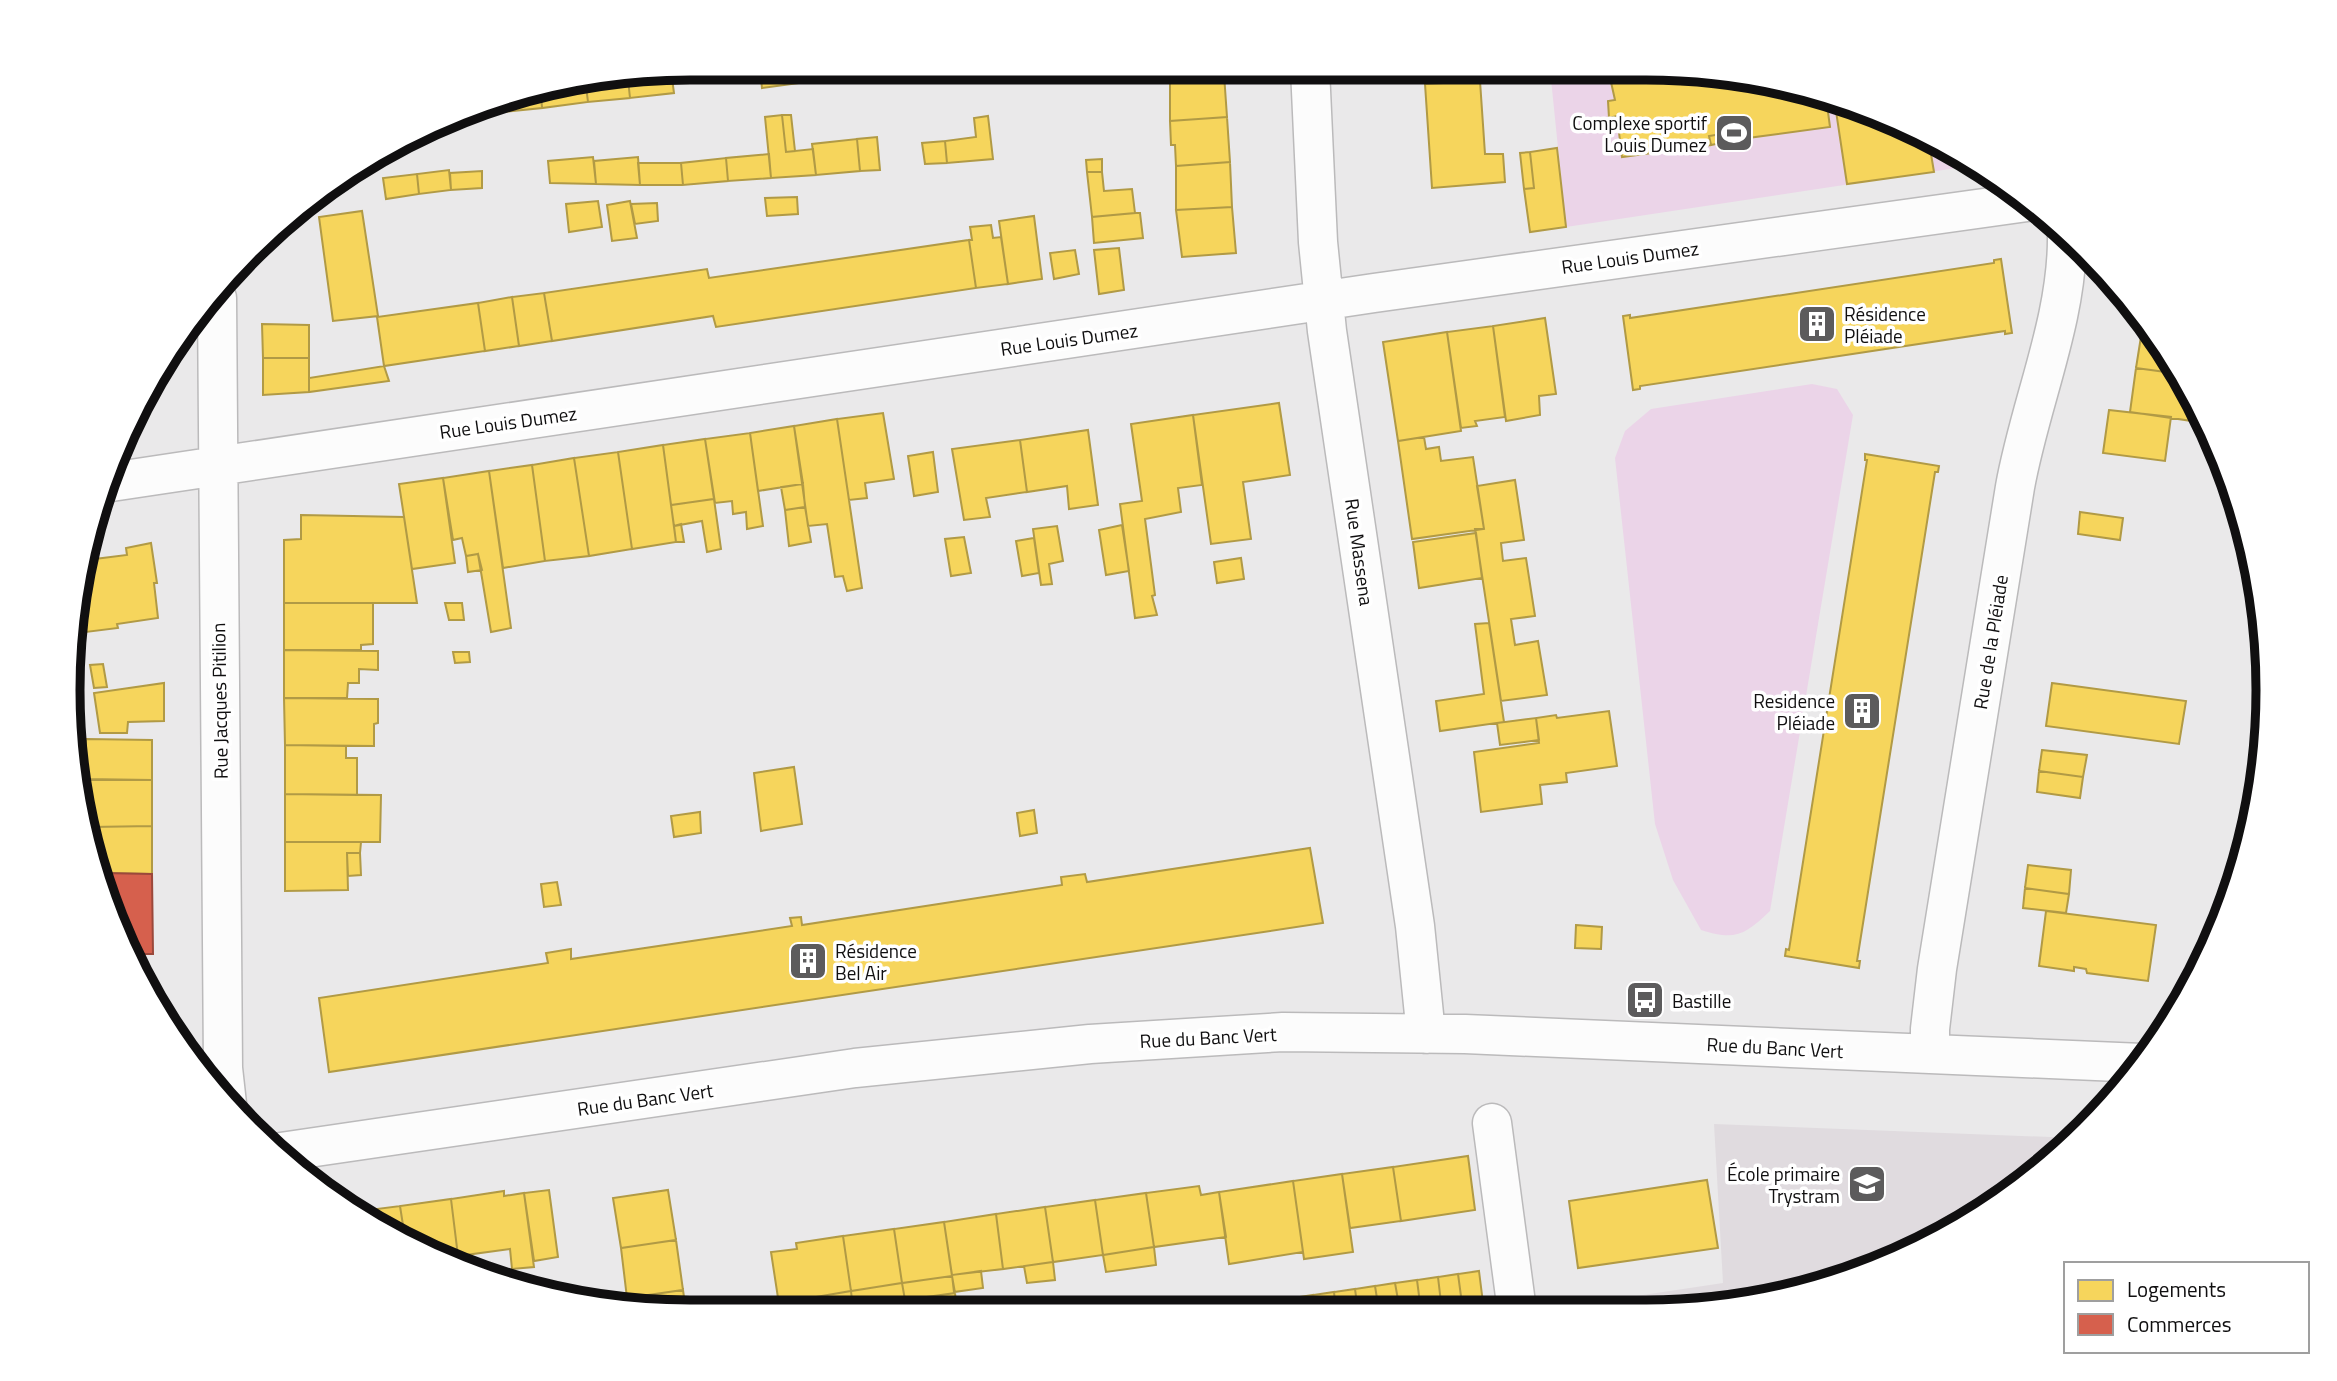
<svg xmlns="http://www.w3.org/2000/svg" width="2337" height="1381" viewBox="0 0 2337 1381" font-family="'Titillium Web',sans-serif">
  <rect width="100%" height="100%" fill="#eae9ea"/>
  <path fill="#e0dbdf" d="M1714 1124 2076 1138 1958 1229 1846 1280 1688 1311H1543V1310L1723 1283Z"/>
  <path fill="#ebd4e8" d="M1550 69 1688 70 1846 101 1976 165 1566 227Z
    M1812 384 1837 389 1853 415 1770 911C1745 935 1735 941 1701 930L1673 880 1655 824 1615 458 1625 431 1651 409Z"/>
  <path fill="#f6d55c" stroke="#b19a45" stroke-width="2" d="M760 68H805L807 82 762 88Z
    M805 68H850L851 77 807 82Z
    M850 68 893 69 894 73 851 77Z
    M893 69H934L894 73Z
    M1166 69H1224V74L1166 78Z
    M1603 69 1688 70 1846 101 1929 142 1934 172 1847 184 1836 111 1828 112 1830 127 1740 139V131L1709 136 1711 145 1622 157 1617 116 1609 118 1608 101 1615 100 1611 82H1605Z
    M671 71 674 93 630 98 628 79Z
    M1224 74 1227 117 1170 121V78Z
    M628 79 630 98 588 102 586 86Z
    M1480 81 1485 154H1503L1505 182 1432 188 1425 84Z
    M586 86 588 102 542 108 541 93Z
    M541 93 542 108 462 116 491 101Z
    M782 115 786 152 813 149 816 175 771 178 765 117Z
    M782 115H791L795 151 786 152Z
    M988 116 993 159 947 163 945 141 976 137 974 118Z
    M1227 117 1230 162 1176 166 1175 145H1171L1170 121Z
    M1740 131V139L1711 145 1709 136Z
    M877 137 880 170 860 171 857 139Z
    M857 139 860 171 816 175 812 144Z
    M945 141 947 163 925 164 922 143Z
    M1557 148 1566 227 1530 232 1524 189 1534 188 1530 152Z
    M1530 152 1534 188 1524 189 1520 153Z
    M769 154 771 178 728 181 726 158Z
    M593 157 596 184 550 183 548 161Z
    M638 157 640 185 596 184 594 161Z
    M726 158 728 181 683 185 681 163Z
    M1102 159V172H1087L1086 160Z
    M1230 162 1232 207 1176 210V166Z
    M638 163H681L683 185H640Z
    M449 170 451 190 419 194 417 174Z
    M482 171V188L451 190 450 173Z
    M1087 172H1102L1104 191 1132 189 1135 213 1092 217Z
    M417 174 419 194 386 199 383 178Z
    M797 197 798 214 767 216 765 198Z
    M598 201 602 227 569 232 566 204Z
    M630 201 637 238 612 241 607 205Z
    M657 203 658 221 635 224 631 204Z
    M1232 207 1236 253 1182 257 1176 210Z
    M362 211 378 316 333 321 319 217Z
    M1135 213H1140L1143 238 1094 243 1092 217Z
    M1034 216 1042 279 1008 284 999 221Z
    M991 225 993 238 1001 237 1008 284 976 288 969 240H972L970 227Z
    M969 240 976 288 716 327 713 316 552 341 544 293 707 269 709 278Z
    M1119 248 1124 290 1099 294 1094 250Z
    M1075 250 1079 274 1054 279 1050 253Z
    M2001 259 2012 333 2005 334V331L1640 386V389L1633 390 1623 316 1630 315V318L1994 263V260Z
    M544 293 552 341 519 346 512 297Z
    M512 297 519 346 485 351 478 303Z
    M478 303 485 351 384 366 377 317Z
    M1545 318 1556 394 1539 396 1540 415 1506 421 1493 326Z
    M262 324 309 325V358H263Z
    M2143 324H2147L2164 344 2180 374 2136 368Z
    M1493 326 1505 417 1475 421 1477 426 1461 428 1447 332Z
    M1447 332 1461 431 1398 441 1383 342Z
    M263 358H309V392L263 395Z
    M384 366 389 381 309 392V378Z
    M2136 368 2180 374 2195 403 2192 421 2130 412Z
    M1279 403 1290 475 1243 482 1251 539 1211 544 1193 415Z
    M2109 410 2171 417 2165 461 2103 453Z
    M883 413 894 479 865 483 867 498 849 500 837 419Z
    M1193 415 1202 485 1178 488 1181 512 1145 519 1155 595 1152 596 1157 615 1135 618 1120 504 1142 501 1131 424Z
    M837 419 862 588 847 591 843 576 835 577 827 524 808 526 794 426Z
    M794 426 803 484 758 491 750 433Z
    M1088 430 1098 505 1069 509 1067 486 1027 492 1020 440Z
    M750 433 763 526 747 529 746 512 733 514 732 501 715 503 705 439Z
    M1424 437 1426 449 1439 447 1441 461 1473 457 1484 529 1412 539 1398 441Z
    M705 439 714 499 671 505 663 445Z
    M1020 440 1027 492 986 498 990 517 964 520 952 449Z
    M663 445 676 542 632 549 618 452Z
    M618 452 632 549 589 556 574 458Z
    M933 452 938 492 914 496 908 456Z
    M1865 454 1939 466 1938 472H1935L1857 961H1860L1859 968 1785 956 1786 949 1789 950 1867 460H1865Z
    M574 458 589 556 545 561 532 465Z
    M532 465 545 561 503 568 489 471Z
    M489 471 511 628 491 632 478 554 466 556 462 538 453 540 443 478Z
    M443 478 455 563 412 569 399 484Z
    M1515 480 1524 540 1501 543 1503 561 1526 558 1535 616 1511 619 1515 645 1538 641 1547 695 1501 701 1475 529H1484L1477 486Z
    M803 484 805 507 785 510 781 487Z
    M714 499 721 549 707 552 702 521 674 526 671 505Z
    M805 507 811 542 789 546 785 510Z
    M2080 512 2123 518 2120 540 2078 534Z
    M301 515 404 517 417 603H284V540L301 539Z
    M681 524 684 542H676L674 526Z
    M1122 525 1129 571 1106 575 1099 530Z
    M1057 526 1063 561 1049 564 1052 584 1041 585 1033 529Z
    M1476 533 1482 578 1419 588 1413 542Z
    M964 537 971 573 951 576 945 539Z
    M1034 538 1039 573 1022 576 1016 541Z
    M151 543 157 583H154L158 618 117 624 118 628 86 632 82 604 87 560 127 555 126 548Z
    M478 554 482 570 468 572 466 556Z
    M1241 558 1244 579 1217 583 1214 562Z
    M284 603H373V644L361 645V650H284Z
    M445 603H462L464 620H449Z
    M82 604 85 624 80 625Z
    M1489 623 1504 722 1440 731 1436 701 1484 694 1475 624Z
    M284 650 378 651V670L359 669V683H348L347 698H284Z
    M453 652H469L470 662 455 663Z
    M103 664 107 687 94 688 90 665Z
    M164 683V721L128 722 127 733H100L94 693Z
    M2052 683 2186 701 2179 744 2046 726Z
    M284 698 378 699V723L374 724V746L285 745Z
    M1609 711 1617 766 1566 773 1567 782 1540 785 1542 804 1481 812 1474 752 1539 743 1536 718 1556 715 1557 718Z
    M1536 718 1539 740 1500 745 1497 723Z
    M86 739 152 740V780L85 779Z
    M73 744 86 745 85 779H81Z
    M285 745 346 746V758H357V795L285 794Z
    M2042 750 2087 755 2083 777 2039 771Z
    M794 767 802 824 761 831 754 773Z
    M2039 771 2083 777 2080 798 2037 792Z
    M81 779 89 780V811H88Z
    M89 780H152V826L92 827 89 817Z
    M285 794 381 795 380 842H285Z
    M1034 810 1037 833 1020 836 1017 813Z
    M700 812 701 833 674 837 671 816Z
    M152 826V874L103 873 92 827Z
    M285 842H361L360 853H347L348 890 285 891Z
    M1310 848 1323 923 329 1072 319 998 548 963 546 953 571 949V959L792 926 790 918 801 917 802 925 1062 885 1061 877 1085 874 1087 882Z
    M347 853H360L361 875 348 876Z
    M2028 865 2071 870 2069 894 2025 888Z
    M557 882 561 905 544 907 541 884Z
    M2025 888 2069 894 2066 913 2023 908Z
    M2046 911 2156 925 2148 981 2087 973 2086 969 2074 967V971L2039 966Z
    M1576 925 1602 927 1601 949 1575 948Z
    M1468 1156 1475 1210 1401 1221 1393 1167Z
    M1393 1167 1401 1221 1350 1228 1342 1174Z
    M1342 1174 1353 1252 1304 1259 1293 1181Z
    M1707 1180 1718 1248 1578 1268 1569 1201Z
    M1293 1181 1303 1252 1229 1264 1219 1192Z
    M1199 1186 1201 1195 1219 1192 1226 1237 1154 1247 1146 1193Z
    M549 1190 558 1257 534 1261 524 1193Z
    M668 1190 676 1240 621 1248 613 1198Z
    M504 1191V1196L524 1193 534 1267 512 1269 510 1249 458 1256 451 1199Z
    M1146 1193 1154 1247 1103 1255 1095 1200Z
    M451 1199 458 1256 459 1264 405 1238 400 1206Z
    M1095 1200 1103 1255 1053 1262 1045 1207Z
    M400 1206 405 1238 353 1212Z
    M1045 1207 1053 1262 1003 1269 996 1214Z
    M996 1214 1003 1269 952 1275 944 1222Z
    M944 1222 952 1276 902 1283 894 1229Z
    M894 1229 902 1283 851 1291 843 1236Z
    M843 1236 851 1291 804 1299 806 1311H780L771 1252 797 1249 796 1243Z
    M676 1240 683 1290 627 1298 621 1248Z
    M1154 1247 1156 1265 1106 1272 1103 1255Z
    M1053 1262 1055 1280 1027 1283 1024 1266Z
    M981 1271 983 1288 954 1292 952 1275Z
    M1479 1271 1484 1311H1463L1458 1274Z
    M1458 1274 1463 1311H1442L1438 1277Z
    M952 1276 955 1293 905 1300 902 1283Z
    M1438 1277 1442 1311H1421L1417 1280Z
    M1417 1280 1421 1311H1400L1395 1283Z
    M902 1283 905 1300 853 1309 851 1291Z
    M1395 1283 1400 1311H1379L1375 1286Z
    M1375 1286 1379 1311H1358L1355 1289Z
    M1355 1289 1358 1311H1336L1334 1292Z
    M683 1290 686 1311H649L629 1307 627 1298Z
    M851 1291 853 1309 806 1311 804 1299Z
    M1334 1292 1336 1311H1315L1313 1295Z
    M955 1293 957 1311H945L942 1295Z
    M1313 1295 1315 1311H1295L1293 1298Z
    M1293 1298 1295 1311H1274L1273 1301Z
    M1273 1301 1274 1311H1252L1251 1304Z"/>
  <path fill="#d6604d" stroke="#9b483b" stroke-width="2" d="M103 873 152 874 153 954H132L115 928Z"/>
  <g fill="none" stroke-linecap="round" stroke-linejoin="round">
    <defs>
      <path id="minor" d="M1310 69 1318 242 1327 331 1415 926 1426 1034
        M217 298 223 1068 227 1104
        M111 482 1374 293 2027 202
        M1930 1054V1029L1937 969 2015 487C2030 403 2068 320 2067 235
        M1492 1123 1517 1311
        M281 1152 855 1068 1090 1044 1283 1032 1465 1034 2142 1063"/>
    </defs>
    <use href="#minor" stroke="#bbbabb" stroke-width="41"/>
    <use href="#minor" stroke="#fcfcfc" stroke-width="38"/>
  </g>
  <defs>
    <symbol id="stadium-square" viewBox="-11 -11 22 22"><rect x="-9" y="-9" width="18" height="18" rx="4" fill="#5c5b5c" stroke="#fff"/><path d="M0-5a6.5 5 0 1 0 0 10a6.5 5 0 1 0 0-10ZM-3.5-1.8h7v3.6h-7Z" fill="#fff"/></symbol>
    <symbol id="building-square" viewBox="-11 -11 22 22"><rect x="-9" y="-9" width="18" height="18" rx="4" fill="#5c5b5c" stroke="#fff"/><path d="M-4-6H4V6H1V3H-1V6H-4ZM-2.5-4.3h1.7v1.8h-1.7ZM.8-4.3h1.7v1.8H.8ZM-2.5-1h1.7V.8h-1.7ZM.8-1h1.7V.8H.8Z" fill="#fff"/></symbol>
    <symbol id="bus-square" viewBox="-11 -11 22 22"><rect x="-9" y="-9" width="18" height="18" rx="4" fill="#5c5b5c" stroke="#fff"/><path d="M-5-6H5V4H4V6H2V4H-2V6H-4V4H-5ZM-3.5-4V0h7V-4ZM-3.5 1.2v1.5H-2V1.2ZM2 1.2v1.5H3.5V1.2Z" fill="#fff"/></symbol>
    <symbol id="school-square" viewBox="-11 -11 22 22"><rect x="-9" y="-9" width="18" height="18" rx="4" fill="#5c5b5c" stroke="#fff"/><path d="M0-5L7-2L0 1L-7-2ZM-4 1L0 2.5L4 1V4Q0 6-4 4Z" fill="#fff"/></symbol>
  </defs>
  <g fill-rule="evenodd">
    <use href="#stadium-square" x="1712" y="111" width="44" height="44"/>
    <use href="#building-square" x="1795" y="302" width="44" height="44"/>
    <use href="#building-square" x="1840" y="689" width="44" height="44"/>
    <use href="#building-square" x="786" y="939" width="44" height="44"/>
    <use href="#bus-square" x="1623" y="978" width="44" height="44"/>
    <use href="#school-square" x="1845" y="1162" width="44" height="44"/>
  </g>
  <g text-anchor="middle" dominant-baseline="central" stroke-width="7" stroke-linejoin="round" paint-order="stroke">
    <g font-size="19" fill="#100f10" stroke="#fff" text-anchor="end">
      <text x="1707" y="122">Complexe sportif<tspan x="1707" dy="22">Louis Dumez</tspan></text>
      <text x="1844" y="313" text-anchor="start">Résidence<tspan x="1844" dy="22">Pléiade</tspan></text>
      <text x="1835" y="700">Residence<tspan x="1835" dy="22">Pléiade</tspan></text>
      <text x="835" y="950" text-anchor="start">Résidence<tspan x="835" dy="22">Bel Air</tspan></text>
      <text x="1672" y="1000" text-anchor="start">Bastille</text>
      <text x="1840" y="1173">École primaire<tspan x="1840" dy="22">Trystram</tspan></text>
    </g>
    <g font-size="19" fill="#100f10" stroke="#fff">
      <text transform="translate(1630 257) rotate(-8)">Rue Louis Dumez</text>
      <text transform="translate(1069 339) rotate(-8)">Rue Louis Dumez</text>
      <text transform="translate(508 422) rotate(-8)">Rue Louis Dumez</text>
      <text transform="translate(1360 552) rotate(82)">Rue Massena</text>
      <text transform="translate(1990 642) rotate(-81)">Rue de la Pléiade</text>
      <text transform="translate(219 701) rotate(-91)">Rue Jacques Pitilion</text>
      <text transform="translate(1208 1037) rotate(-3)">Rue du Banc Vert</text>
      <text transform="translate(1775 1047) rotate(3)">Rue du Banc Vert</text>
      <text transform="translate(645 1099) rotate(-8)">Rue du Banc Vert</text>
    </g>
  </g>
  <path d="M0 0H2337V1381H0ZM690 80H1646A610 610 0 0 1 2256 690V690A610 610 0 0 1 1646 1300H690A610 610 0 0 1 80 690V690A610 610 0 0 1 690 80Z" fill="#fff" fill-rule="evenodd"/>
  <path fill="none" stroke="#100f10" stroke-width="9" d="M690 80H1646A610 610 0 0 1 2256 690V690A610 610 0 0 1 1646 1300H690A610 610 0 0 1 80 690V690A610 610 0 0 1 690 80Z"/>
  <rect x="2064" y="1262" width="245" height="91" fill="#ffffff" stroke="#9f9f9f" stroke-width="2"/>
  <rect x="2078" y="1280" width="35" height="21" fill="#f6d55c" stroke="#9f9f9f" stroke-width="2"/>
  <text x="2127" y="1297" font-size="21" fill="#100f10">Logements</text>
  <rect x="2078" y="1314" width="35" height="21" fill="#d6604d" stroke="#9f9f9f" stroke-width="2"/>
  <text x="2127" y="1332" font-size="21" fill="#100f10">Commerces</text>
</svg>
